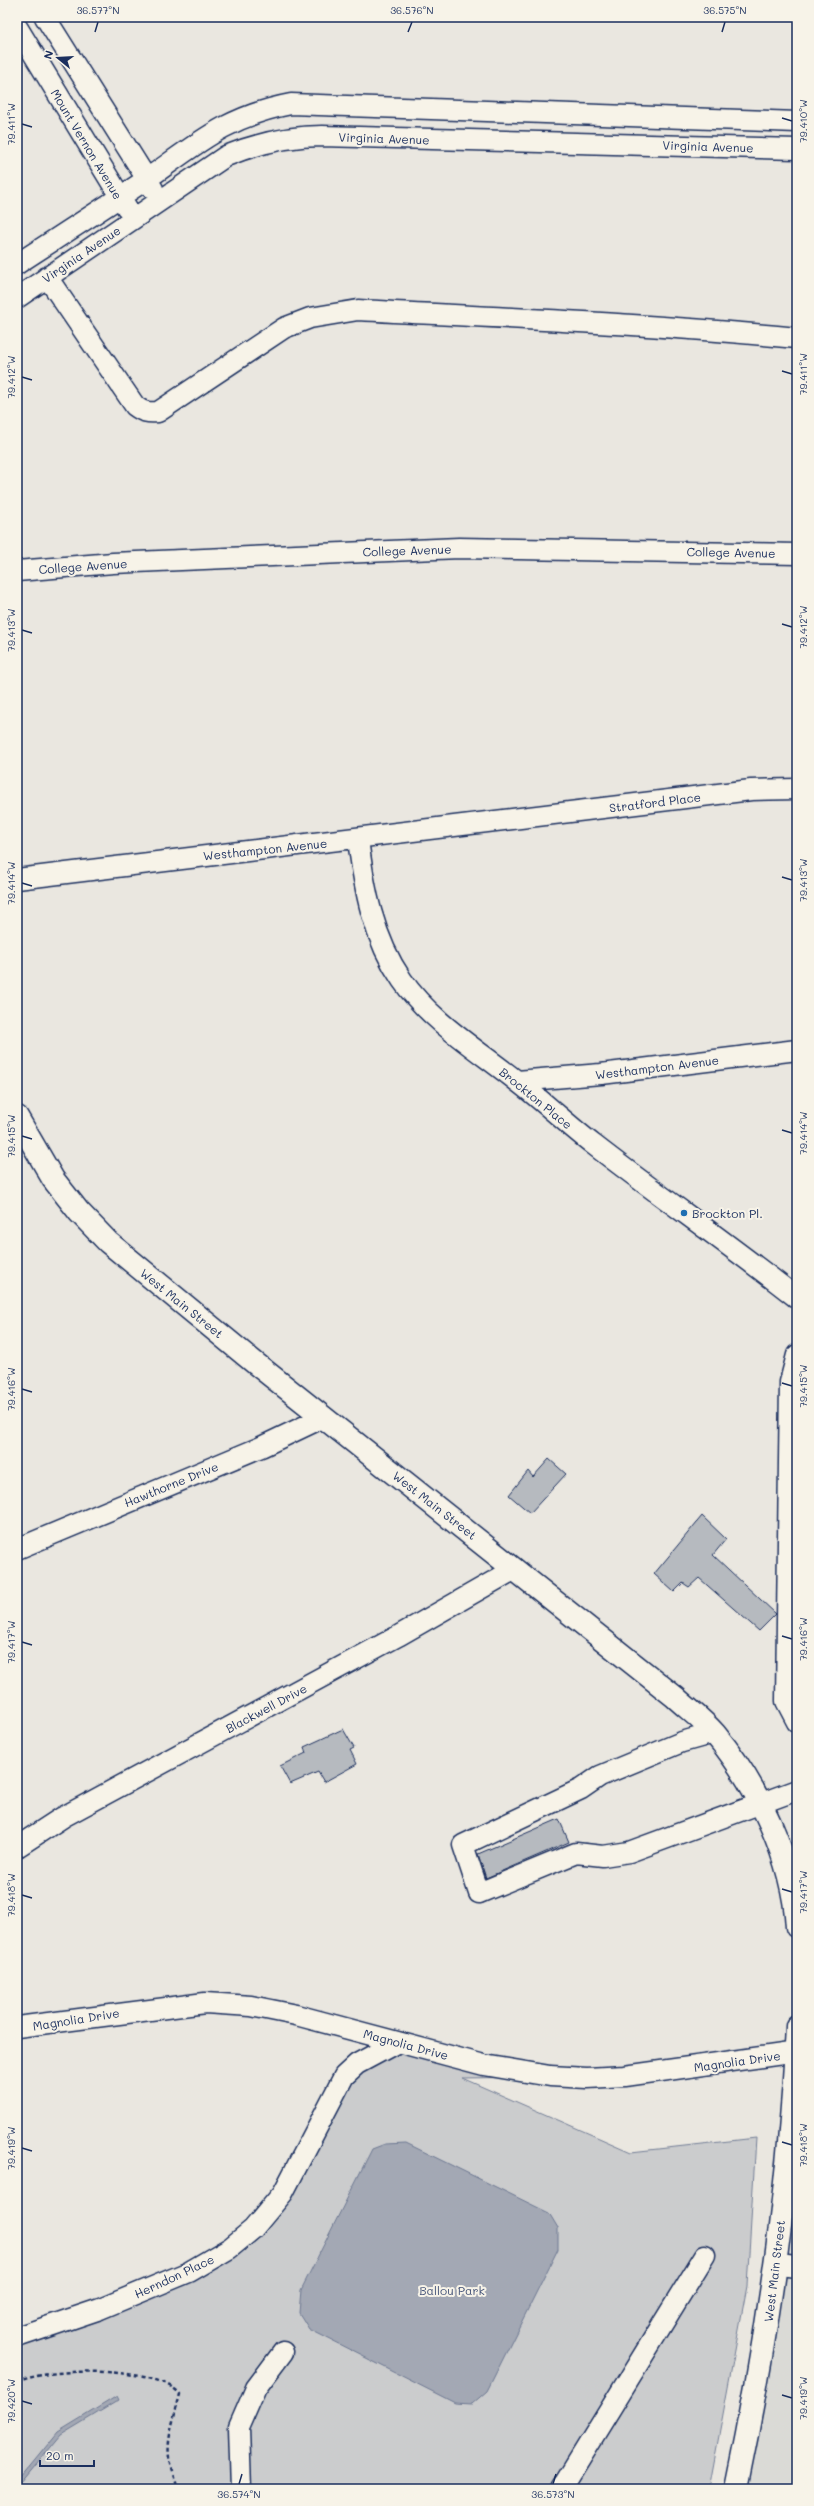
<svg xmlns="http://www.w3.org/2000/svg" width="814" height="2506" viewBox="0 0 814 2506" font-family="Mali,sans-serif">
  <rect width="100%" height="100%" fill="#eae7e0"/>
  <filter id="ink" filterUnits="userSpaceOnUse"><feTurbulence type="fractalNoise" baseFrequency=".025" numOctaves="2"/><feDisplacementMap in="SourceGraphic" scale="8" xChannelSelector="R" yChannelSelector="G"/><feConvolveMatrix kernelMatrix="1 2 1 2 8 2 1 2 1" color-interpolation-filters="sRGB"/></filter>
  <g filter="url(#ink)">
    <path fill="#dadad6" d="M797 2034V2489H743Z"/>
    <path fill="#cbcccd" stroke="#737e96" d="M398 2042 484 2065 625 2076 462 2078 631 2152 756 2138 747 2286 709 2489H17V2337L205 2264 265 2217 333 2097Z"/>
    <path fill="#a3a8b4" stroke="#6d7892" d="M406 2143 549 2213 558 2228V2249L487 2391 472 2404 455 2403 309 2329 299 2313 301 2290 372 2149 385 2144Z
      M117 2396 119 2400 61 2435 17 2488V2482L58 2432Z"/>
    <path fill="#b6babf" stroke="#1b2f5e" d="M549 1459 566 1474 530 1513 509 1495 528 1471 533 1477Z
      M702 1516 726 1539 713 1555 776 1614 759 1631 699 1578 689 1587 683 1583 674 1592 654 1574Z
      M343 1729 354 1748 350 1750 357 1764 324 1782 318 1772 290 1784 280 1766 306 1753 304 1747Z
      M559 1819 569 1842 486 1878 478 1854Z"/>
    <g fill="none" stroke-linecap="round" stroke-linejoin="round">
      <defs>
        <path id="minor" d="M45 17 153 189
          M17 27 127 208
          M17 264C60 236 104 208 147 179 198 143 228 116 291 104L797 122
          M47 277 135 406C143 412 148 413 158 412L284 328 310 318 358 310C505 318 651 324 797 338
          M17 298 226 156C258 143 287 136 322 136L797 149
          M17 571 113 563 459 548 797 554
          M358 839C364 888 373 938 402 980 431 1022 478 1050 518 1082 544 1102 568 1125 594 1145 661 1197 730 1245 797 1298
          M17 879 751 790 797 789
          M517 1081 601 1074 797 1050
          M797 1355 790 1382 786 1701 797 1722
          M17 1549 261 1447 324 1417
          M714 1733 682 1742 600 1776 581 1789 463 1845 479 1893 576 1853 603 1856 629 1852 797 1790
          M17 1847 63 1817 398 1636 515 1569
          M17 2027 205 2003 251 2006 296 2015 484 2065 550 2076 587 2078 625 2076 797 2052
          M777 2265 797 2267
          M17 2337 100 2309 189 2272 230 2248 253 2229 283 2193 344 2076 357 2064 398 2042
          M241 2489 239 2427 256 2388 283 2352
          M561 2489 705 2255"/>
        <path id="major" d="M17 1117 53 1179 79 1212 108 1242 255 1363 675 1697C688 1709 703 1720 715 1734 758 1786 793 1859 797 1927
          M736 2489C768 2336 790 2182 797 2026"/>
      </defs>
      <use href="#minor" stroke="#1b2f5e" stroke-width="23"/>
      <use href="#major" stroke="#1b2f5e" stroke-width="25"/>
      <path stroke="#1b2f5e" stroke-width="2.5" stroke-dasharray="4 3" stroke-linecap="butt" d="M17 2382C49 2367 157 2366 180 2394 171 2432 160 2451 179 2489"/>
      <use href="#minor" stroke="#f7f3e8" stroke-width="20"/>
      <use href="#major" stroke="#f7f3e8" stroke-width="22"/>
    </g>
  </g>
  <path fill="none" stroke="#1b2f5e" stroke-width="1.5" d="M95 32 98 22M408 32 412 22M722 32 725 22M782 118 792 121M22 124 32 127M782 371 792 374M22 377 32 380M782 624 792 627M22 630 32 633M782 877 792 880M22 883 32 886M782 1130 792 1133M22 1136 32 1139M782 1383 792 1386M22 1389 32 1392M782 1636 792 1639M22 1642 32 1645M782 1889 792 1892M22 1895 32 1898M782 2142 792 2145M22 2148 32 2151M782 2395 792 2398M22 2401 32 2404M239 2484 242 2474M553 2484 556 2474"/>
  <circle fill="#1f6fb2" stroke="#f7f3e8" stroke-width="1.5" cx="684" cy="1213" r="4"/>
  <g text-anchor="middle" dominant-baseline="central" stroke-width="4" stroke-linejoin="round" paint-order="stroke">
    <g font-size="12" fill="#1b2f5e" stroke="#f7f3e8">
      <text transform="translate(384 138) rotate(2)">Virginia Avenue</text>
      <text transform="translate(87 144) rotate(59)">Mount Vernon Avenue</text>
      <text transform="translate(708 146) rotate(2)">Virginia Avenue</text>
      <text transform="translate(81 254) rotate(-34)">Virginia Avenue</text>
      <text transform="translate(407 550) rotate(-2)">College Avenue</text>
      <text transform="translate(731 552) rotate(1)">College Avenue</text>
      <text transform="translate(83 566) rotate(-4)">College Avenue</text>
      <text transform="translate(655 802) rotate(-7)">Stratford Place</text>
      <text transform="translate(265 849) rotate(-6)">Westhampton Avenue</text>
      <text transform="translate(657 1067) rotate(-7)">Westhampton Avenue</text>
      <text transform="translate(536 1098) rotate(39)">Brockton Place</text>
      <text transform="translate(182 1303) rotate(39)">West Main Street</text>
      <text transform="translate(171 1484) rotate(-22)">Hawthorne Drive</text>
      <text transform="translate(435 1505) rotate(38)">West Main Street</text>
      <text transform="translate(266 1708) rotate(-28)">Blackwell Drive</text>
      <text transform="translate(76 2019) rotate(-9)">Magnolia Drive</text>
      <text transform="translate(406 2044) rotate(15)">Magnolia Drive</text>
      <text transform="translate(737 2061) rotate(-8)">Magnolia Drive</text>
      <text transform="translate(774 2271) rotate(-83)">West Main Street</text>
      <text transform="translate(174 2276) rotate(-25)">Herndon Place</text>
    </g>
    <g font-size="12" fill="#1b2f5e" stroke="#f7f3e8" text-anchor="start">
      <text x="692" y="1213">Brockton Pl.</text>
    </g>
    <g font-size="12" fill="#47567a" stroke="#f7f3e8">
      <text x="452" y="2290">Ballou Park</text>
    </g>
  </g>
  <rect width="814" height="2506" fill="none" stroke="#f7f3e8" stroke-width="44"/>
  <g transform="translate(58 58) rotate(288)" stroke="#f7f3e8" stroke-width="3" paint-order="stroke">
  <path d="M0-3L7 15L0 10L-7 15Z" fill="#1b2f5e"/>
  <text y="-6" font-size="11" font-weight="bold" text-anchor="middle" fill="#1b2f5e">N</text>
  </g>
  <path d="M40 2460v6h54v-6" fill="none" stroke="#1b2f5e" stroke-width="2"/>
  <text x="46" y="2460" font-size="12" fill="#1b2f5e" stroke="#f7f3e8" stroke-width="3" paint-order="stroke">20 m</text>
  <rect x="22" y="22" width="770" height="2462" fill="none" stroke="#1b2f5e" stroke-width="1.5"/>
  <g font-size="10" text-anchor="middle" fill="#1b2f5e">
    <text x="98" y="14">36.577°N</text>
    <text x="412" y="14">36.576°N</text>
    <text x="725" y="14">36.575°N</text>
    <text transform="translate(803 121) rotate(-90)" y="4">79.410°W</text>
    <text transform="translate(11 124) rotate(-90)" y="4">79.411°W</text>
    <text transform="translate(803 374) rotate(-90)" y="4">79.411°W</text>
    <text transform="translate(11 377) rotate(-90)" y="4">79.412°W</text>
    <text transform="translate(803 627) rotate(-90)" y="4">79.412°W</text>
    <text transform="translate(11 630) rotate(-90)" y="4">79.413°W</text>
    <text transform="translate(803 880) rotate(-90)" y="4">79.413°W</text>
    <text transform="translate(11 883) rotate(-90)" y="4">79.414°W</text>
    <text transform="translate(803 1133) rotate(-90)" y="4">79.414°W</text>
    <text transform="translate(11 1136) rotate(-90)" y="4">79.415°W</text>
    <text transform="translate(803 1386) rotate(-90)" y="4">79.415°W</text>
    <text transform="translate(11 1389) rotate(-90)" y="4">79.416°W</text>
    <text transform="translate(803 1639) rotate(-90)" y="4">79.416°W</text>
    <text transform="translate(11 1642) rotate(-90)" y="4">79.417°W</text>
    <text transform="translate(803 1892) rotate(-90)" y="4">79.417°W</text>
    <text transform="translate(11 1895) rotate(-90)" y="4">79.418°W</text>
    <text transform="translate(803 2145) rotate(-90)" y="4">79.418°W</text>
    <text transform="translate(11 2148) rotate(-90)" y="4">79.419°W</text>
    <text transform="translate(803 2398) rotate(-90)" y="4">79.419°W</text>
    <text transform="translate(11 2401) rotate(-90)" y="4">79.420°W</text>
    <text x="239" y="2498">36.574°N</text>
    <text x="553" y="2498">36.573°N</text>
  </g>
</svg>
